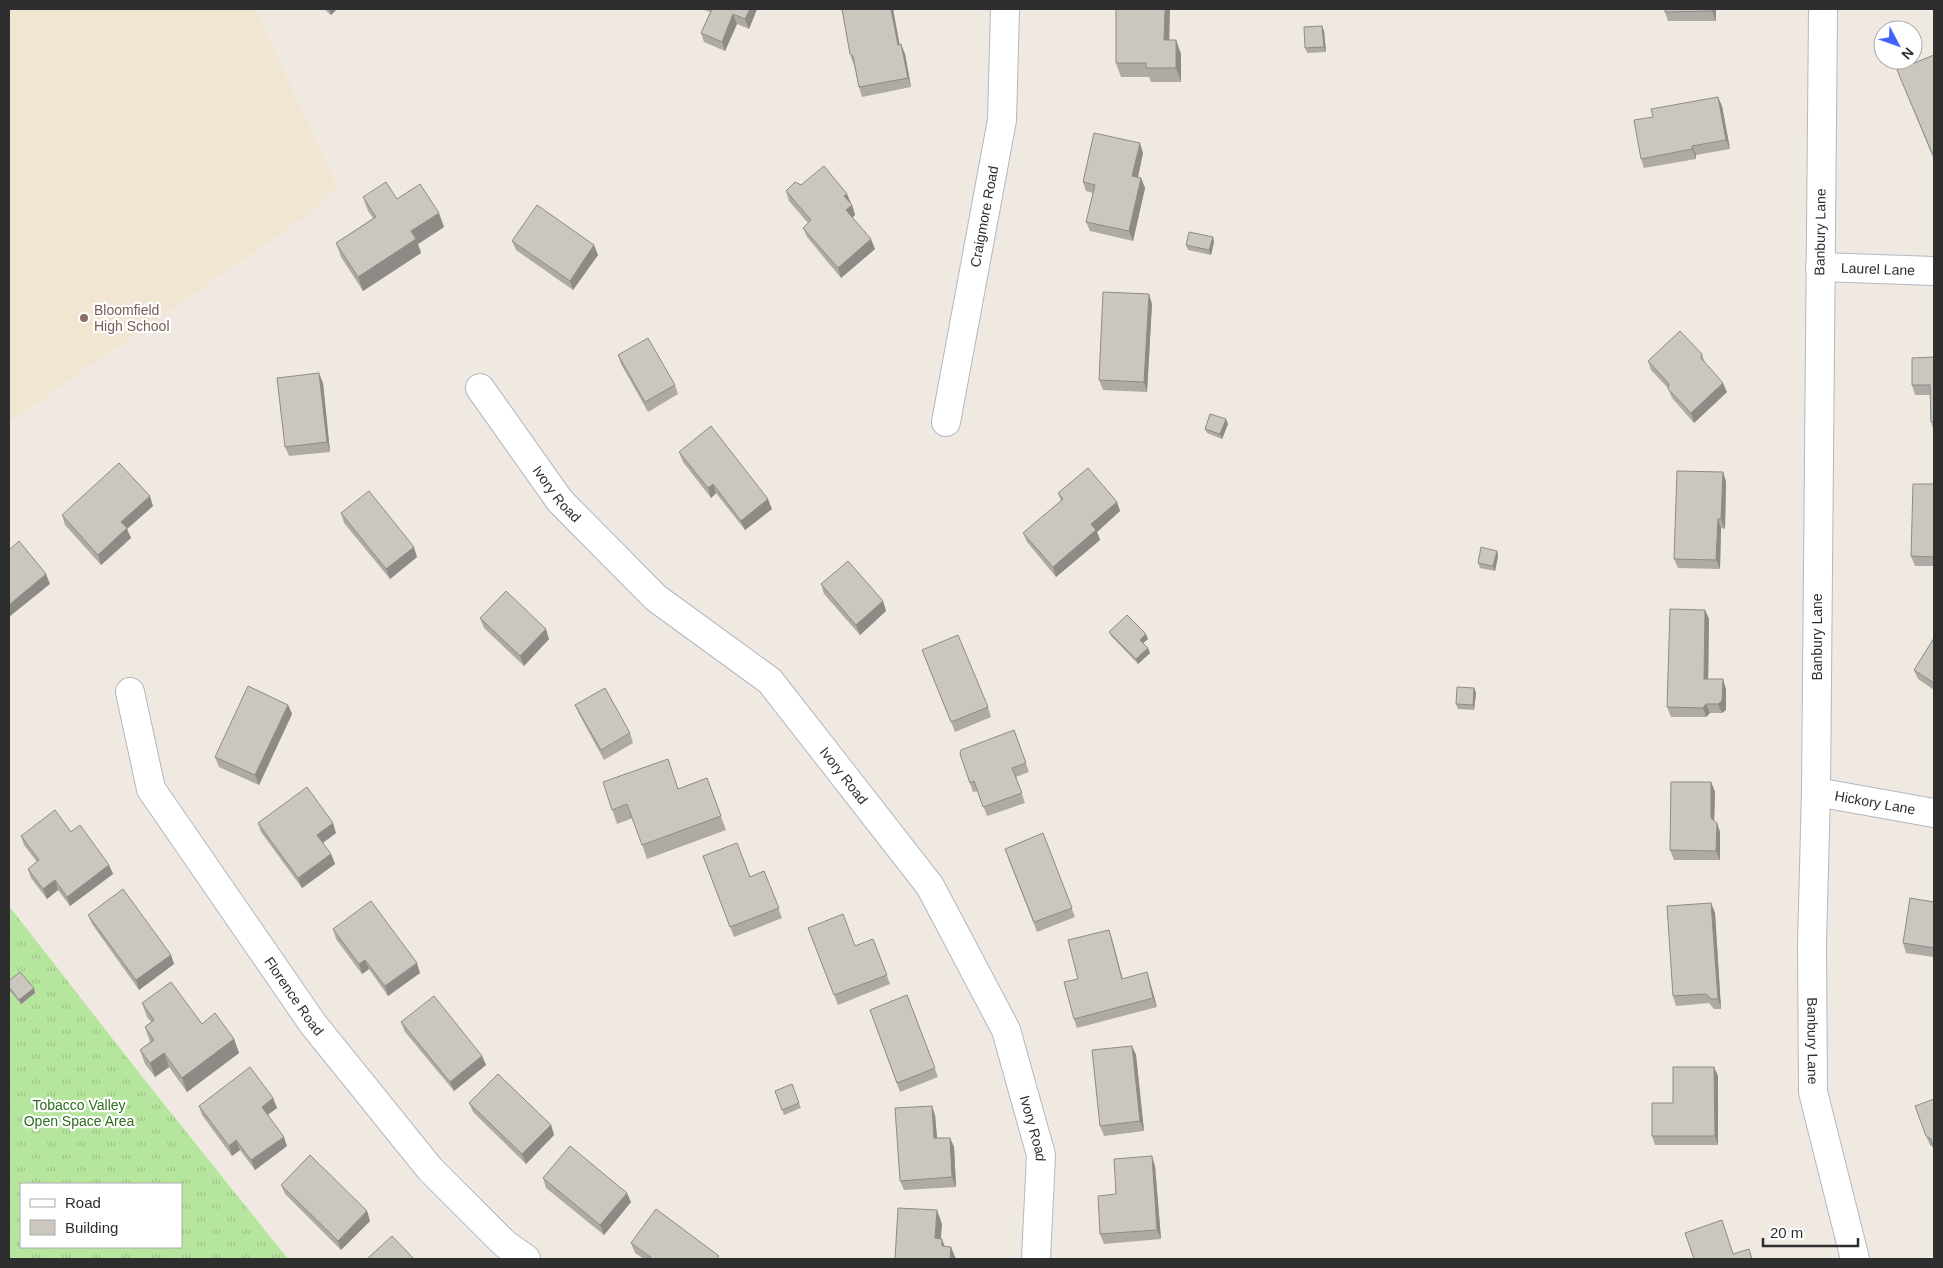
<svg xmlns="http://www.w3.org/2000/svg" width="1943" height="1268" viewBox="0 0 1943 1268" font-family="Helvetica,sans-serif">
  <defs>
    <pattern id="grass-tufts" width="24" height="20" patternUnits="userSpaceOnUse" patternTransform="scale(1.25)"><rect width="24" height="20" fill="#b6e59e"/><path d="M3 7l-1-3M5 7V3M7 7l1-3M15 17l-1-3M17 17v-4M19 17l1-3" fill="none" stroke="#9dc588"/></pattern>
  </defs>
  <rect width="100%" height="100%" fill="#efe9e1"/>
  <path fill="#f0e6d1" d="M9 9H255L337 186 309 214 9 422Z"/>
  <path fill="url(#grass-tufts)" fill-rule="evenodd" d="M9 906 147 1083 288 1259H9ZM21 1184H181V1247H21Z"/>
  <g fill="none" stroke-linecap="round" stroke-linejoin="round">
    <defs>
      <g id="street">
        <path id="s1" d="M1823 9 1816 792 1812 944 1813 1092 1855 1259"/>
        <path id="s2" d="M1820 267 1934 271"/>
        <path id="s3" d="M480 388 560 501 656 598 770 681 930 886 1006 1030 1041 1155 1036 1259"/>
        <path id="s4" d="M946 422 1002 120 1005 9"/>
        <path id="s5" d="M130 692 151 789 313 1024 430 1169 505 1244 526 1259"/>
        <path id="s6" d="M1816 792 1934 813"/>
      </g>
    </defs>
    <use href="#street" stroke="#b4b7c1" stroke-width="30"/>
    <use href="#street" stroke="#fff" stroke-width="28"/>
  </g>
  <path fill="#afaba4" d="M324 9H337L331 15Z
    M702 9H757L749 29 737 24 725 51 704 42 701 33 710 12Z
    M842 9H893L900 45 905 54 911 87 862 97 859 87 854 64 853 63 850 54Z
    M1716 9V21H1668L1665 12Z
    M1322 26 1324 31 1326 52 1307 53 1305 48Z
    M1170 40H1176L1181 54V82H1151L1149 77H1121L1116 63Z
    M1934 55V160L1897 70Z
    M1722 106 1730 149 1696 155V159L1644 168 1641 159Z
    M1143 153 1138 177 1141 178 1145 188 1133 241 1090 231 1086 222 1093 193 1086 191 1083 182Z
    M786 191 851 203 850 204 852 205 855 215 852 218 875 249 841 278 807 237 803 228 808 223 789 201Z
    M363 197 397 199 444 227 418 244 421 253 363 291 341 257 336 243 373 218 368 211Z
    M1213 237 1214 242 1211 255 1188 250 1186 245Z
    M512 241 594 245 598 255 573 290 516 250Z
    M1152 304 1147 392 1103 390 1099 380Z
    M1702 354 1705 363 1727 392 1694 423 1672 398 1668 388 1651 370 1648 361Z
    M618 355 675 385 678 394 648 412 621 364Z
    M1934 357V432L1931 422 1930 395H1915L1912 385Z
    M323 383 330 452 289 456 285 447Z
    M1228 424 1222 439 1207 433 1205 429Z
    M679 452 772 509 745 530 716 493 711 498 683 462Z
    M1723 472 1726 482 1725 529 1721 528 1720 569 1678 568 1674 559Z
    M1934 484V566H1915L1911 556Z
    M1058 493 1117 502 1120 511 1097 532 1100 540 1056 577 1027 542 1023 533 1061 501Z
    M153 506 127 529 131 538 101 565 65 525 62 515Z
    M341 513 417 557 390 579 344 523Z
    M1497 551 1498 556 1495 571 1480 568 1478 563Z
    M821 584 883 601 886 611 860 635 824 594Z
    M1705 610 1709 619 1708 679 1726 689V710L1722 713H1710L1706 717H1671L1667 707Z
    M480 618 549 639 524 666 484 628Z
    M1109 632 1148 639 1143 643 1148 648 1150 653 1138 664 1111 636Z
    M1934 638V690L1918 679 1914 670Z
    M922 650 988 707 991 717 955 732Z
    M1474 688 1476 693 1474 710 1458 709 1456 704Z
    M288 705 292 714 259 785 219 767 215 757Z
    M575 705 630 733 633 743 604 760 579 714Z
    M1014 730 1029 772 1016 777 1025 803 987 816 978 791 973 792 960 754Z
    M707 778 726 830 647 859 633 818 617 824 603 782 678 789Z
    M1711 782 1715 792 1714 821 1717 823 1720 832V860H1674L1670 850Z
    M258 823 336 833 323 843 331 854 335 864 302 888 261 832Z
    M71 832 109 865 113 874 70 906 58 890 47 899 31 878 28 869 37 862 24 845 21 836Z
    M1043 833 1075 917 1037 932 1008 858Z
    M703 856 750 877 764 871 782 918 734 937Z
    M1934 902V957L1906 953 1903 943Z
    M1711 903 1715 913 1721 1009H1714L1709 1003 1676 1006 1673 996Z
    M88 915 171 955 174 964 139 990 92 924Z
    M808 928 855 946 873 939 890 984 838 1005Z
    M333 929 420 973 388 996 369 969 362 974 336 939Z
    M1112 939 1122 979 1150 982 1157 1007 1077 1028 1074 1019 1078 979Z
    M9 981 34 988 35 993 21 1004 9 990Z
    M907 995 938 1077 900 1092 870 1010Z
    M142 1003 202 1024 234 1039 239 1053 187 1092 169 1067 155 1077 145 1064 140 1050 150 1042 145 1027 151 1022 147 1017Z
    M401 1022 482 1056 486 1065 454 1091 405 1032Z
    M1132 1046 1136 1055 1144 1131 1104 1136 1100 1126Z
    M1714 1067 1718 1076V1145H1655L1652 1136 1673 1103Z
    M792 1084 801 1108 784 1115 775 1091Z
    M273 1098 277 1108 268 1115 287 1146 255 1170 240 1150 232 1156 202 1115 199 1106Z
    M1934 1099V1148L1930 1145 1926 1136Z
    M469 1103 551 1125 554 1135 526 1164 473 1112Z
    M935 1115 937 1138H950L954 1147 956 1187 904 1190 900 1181Z
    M1155 1166 1161 1239 1104 1244 1100 1234 1116 1194Z
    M543 1178 631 1202 604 1235 546 1188Z
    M281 1185 367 1211 370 1221 341 1250 285 1194Z
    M631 1243 720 1259H644L635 1253Z"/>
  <path fill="#8e8b86" d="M330 9H337L331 15 329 10Z
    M750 9H757L749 29 745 19Z
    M891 9H893L901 54 898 45Z
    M1165 9H1170L1169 54 1164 40Z
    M1712 9H1716V21L1712 11Z
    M733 14 737 24 725 51 722 42Z
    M1322 26 1324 31 1326 52 1324 47Z
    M1176 40 1181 54V82L1176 68Z
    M901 44 905 54 911 87 908 78Z
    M1718 97 1722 106 1730 149 1726 140Z
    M1140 143 1143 153 1136 186 1132 176Z
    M1692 146 1696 155V159L1692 149Z
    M1141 178 1145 188 1133 241 1129 231Z
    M847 194 851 203 847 206 844 196Z
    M852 205 855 215 850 220 846 210Z
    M439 213 444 227 418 244 421 253 363 291 358 277 411 231Z
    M1213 237 1214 242 1211 255 1209 250Z
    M871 239 875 249 841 278 838 268Z
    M594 245 598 255 573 290 570 281Z
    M1149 294 1152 304 1147 392 1144 382Z
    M319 373 323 383 330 452 327 442Z
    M1723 383 1727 392 1694 423 1691 413Z
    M1226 419 1228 424 1222 439 1220 434Z
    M1723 472 1726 482 1725 529 1721 519Z
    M713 484 716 493 711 498 708 488Z
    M150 496 153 506 127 529 131 538 101 565 98 555 121 522Z
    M768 499 772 509 745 530 741 521Z
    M1117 502 1120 511 1097 532 1100 540 1056 577 1053 567 1091 524Z
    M1718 519 1721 528 1720 569 1716 560Z
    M414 547 417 557 390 579 386 569Z
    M1497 551 1498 556 1495 571 1493 566Z
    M46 574 50 584 9 617V605Z
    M883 601 886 611 860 635 856 625Z
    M1705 610 1709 619 1708 689 1704 679Z
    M546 629 549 639 524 666 520 656Z
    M1146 634 1148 639 1141 645 1140 640Z
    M1148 648 1150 653 1138 664 1136 659Z
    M1723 679 1726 689V710L1722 713 1718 704Z
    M1474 688 1476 693 1474 710 1473 705Z
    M1706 704 1710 713 1706 717 1703 708Z
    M288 705 292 714 259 785 255 775Z
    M1711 782 1715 792 1714 828 1711 818Z
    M333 823 336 833 321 844 317 835Z
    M1717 823 1720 832V860L1716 851Z
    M331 854 335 864 302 888 298 878Z
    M109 865 113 874 70 906 67 897Z
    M55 880 58 890 47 899 43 889Z
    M1711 903 1715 913 1721 1009 1718 999Z
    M1109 930 1112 939 1125 988 1122 979Z
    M171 955 174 964 139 990 136 980Z
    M365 960 369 969 362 974 359 964Z
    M417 963 420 973 388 996 385 986Z
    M1147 972 1150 982 1157 1007 1153 998Z
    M34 988 35 993 21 1004 19 1000Z
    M234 1039 239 1053 187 1092 182 1078Z
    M1132 1046 1136 1055 1144 1131 1140 1121Z
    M164 1053 169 1067 155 1077 150 1063Z
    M482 1056 486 1065 454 1091 450 1082Z
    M1714 1067 1718 1076V1145L1715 1136Z
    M273 1098 277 1108 265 1116 262 1107Z
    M932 1106 935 1115 938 1148 934 1138Z
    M551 1125 554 1135 526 1164 522 1154Z
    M284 1137 287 1146 255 1170 251 1160Z
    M950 1138 954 1147 956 1187 952 1177Z
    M236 1140 240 1150 232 1156 229 1146Z
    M1152 1156 1155 1166 1161 1239 1157 1230Z
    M627 1193 631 1202 604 1235 600 1225Z
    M937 1210 942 1224 940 1252 935 1238Z
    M367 1211 370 1221 341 1250 338 1241Z
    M942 1239 947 1253 942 1246Z
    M951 1247 956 1259H950Z"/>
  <path fill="#cbc7bf" stroke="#8e8b86" d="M712 9H750L745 19 733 14 722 42 701 33Z
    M842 9H891L898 45 901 44 908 78 859 87 853 56 850 54Z
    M1116 9H1165L1164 40H1176V68H1146V63H1116Z
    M1665 9H1712V11L1665 12Z
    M1322 26 1324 47 1305 48 1304 27Z
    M1934 55V152L1932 153 1897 70Z
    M1718 97 1726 140 1692 146V149L1641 159 1634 120 1653 117 1651 109Z
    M1094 133 1140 143 1132 176 1141 178 1129 231 1086 222 1095 185 1083 182Z
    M824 166 847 194 844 196 852 205 846 210 871 239 838 268 803 228 811 220 786 191 795 182 801 185Z
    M386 182 397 199 420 184 439 213 411 231 416 239 358 277 336 243 376 217 363 197Z
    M537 205 594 245 570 281 512 241Z
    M1189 232 1213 237 1209 250 1186 245Z
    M1103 292 1149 294 1144 382 1099 380Z
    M1680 331 1702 354 1701 358 1723 383 1691 413 1668 389 1669 384 1648 361Z
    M648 338 675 385 645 402 618 355Z
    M1934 357V422H1931L1930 385H1912V358Z
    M319 373 327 442 285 447 277 378Z
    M1210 414 1226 419 1220 434 1205 429Z
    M711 426 768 499 741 521 713 484 708 488 679 452Z
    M119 463 150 496 121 522 127 528 98 555 62 515Z
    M1088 468 1117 502 1091 524 1096 530 1053 567 1023 533 1063 499 1058 493Z
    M1677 471 1723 472 1721 519H1718L1716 560 1674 559Z
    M1913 484H1934V557L1911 556Z
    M369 491 414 547 386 569 341 513Z
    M19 541 46 574 9 605V550Z
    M1481 547 1497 551 1493 566 1478 563Z
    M848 561 883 601 856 625 821 584Z
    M506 591 546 629 520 656 480 618Z
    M1670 609 1705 610 1704 679H1723L1722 701 1718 704H1706L1703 708 1667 707Z
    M1127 615 1146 634 1140 640 1148 648 1136 659 1109 632Z
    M958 635 988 707 951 722 922 650Z
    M1934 638V683L1914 670Z
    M248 686 288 705 255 775 215 757Z
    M1457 687 1474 688 1473 705 1456 704Z
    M605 688 630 733 601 750 575 705Z
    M1014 730 1026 763 1012 768 1022 793 983 807 974 781 970 783 960 754 961 750Z
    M668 759 678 789 707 778 721 816 642 845 627 804 612 810 603 782Z
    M1671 782H1711V818L1717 823 1716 851 1670 850Z
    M307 787 333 823 317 835 331 854 298 878 258 823Z
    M55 810 71 832 80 825 109 865 67 897 55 880 43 889 28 869 39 860 21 836Z
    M1043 833 1072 908 1034 922 1005 849Z
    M737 843 750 877 764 871 779 908 730 927 703 856Z
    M123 889 171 955 136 980 88 915Z
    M1910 898 1934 902V948L1903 943Z
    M371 901 417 963 385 986 365 960 359 964 333 929Z
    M1711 903 1718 999H1711L1706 994 1673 996 1667 906Z
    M843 914 855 946 873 939 887 975 834 995 808 928Z
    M1109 930 1122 979 1147 972 1153 998 1074 1019 1064 982 1078 979 1068 940Z
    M20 972 34 988 19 1000 9 987V981Z
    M171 982 202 1024 215 1013 234 1039 182 1078 164 1053 150 1063 140 1050 154 1040 145 1027 154 1020 142 1003Z
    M907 995 935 1068 897 1083 870 1010Z
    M434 996 482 1056 450 1082 401 1022Z
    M1132 1046 1140 1121 1100 1126 1092 1050Z
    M250 1067 273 1098 262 1107 284 1137 251 1160 236 1140 229 1146 199 1106Z
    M1673 1067H1714L1715 1136H1652V1103H1673Z
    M498 1074 551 1125 522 1154 469 1103Z
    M792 1084 799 1103 782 1110 775 1091Z
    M1934 1099V1149L1931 1139 1926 1136 1915 1106Z
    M932 1106 934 1138H950L952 1177 900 1181 895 1108Z
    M570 1146 627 1193 600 1225 543 1178Z
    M310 1155 367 1211 338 1241 281 1185Z
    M1152 1156 1157 1230 1100 1234 1098 1196 1116 1194 1114 1159Z
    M898 1208 937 1210 935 1238 942 1239V1246L951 1247 950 1259H895Z
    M656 1209 719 1256 716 1259H653L631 1243Z
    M1722 1220 1733 1254 1749 1249 1752 1259H1694L1685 1233Z
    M392 1236 414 1259H367Z"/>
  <circle fill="#8d6e63" stroke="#fff" stroke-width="2" cx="84" cy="318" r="5"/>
  <g text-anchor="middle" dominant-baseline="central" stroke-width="4.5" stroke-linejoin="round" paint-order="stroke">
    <g font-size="14" fill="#2e2e2e" stroke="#fff">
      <text stroke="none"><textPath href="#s4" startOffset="209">Craigmore Road</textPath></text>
      <text transform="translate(1820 232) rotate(-89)">Banbury Lane</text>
      <text stroke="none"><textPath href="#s2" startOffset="58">Laurel Lane</textPath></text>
      <text stroke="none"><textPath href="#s3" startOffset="131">Ivory Road</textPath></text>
      <text transform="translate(1817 637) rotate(-90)">Banbury Lane</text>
      <text stroke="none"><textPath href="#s3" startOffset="536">Ivory Road</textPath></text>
      <text stroke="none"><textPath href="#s6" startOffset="60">Hickory Lane</textPath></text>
      <text stroke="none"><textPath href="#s5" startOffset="351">Florence Road</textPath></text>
      <text stroke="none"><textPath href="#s1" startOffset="1032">Banbury Lane</textPath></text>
      <text stroke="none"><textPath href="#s3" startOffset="941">Ivory Road</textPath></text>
    </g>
    <g font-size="14" fill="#785e54" stroke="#fff" text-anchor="start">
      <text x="94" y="310">Bloomfield<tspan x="94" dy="16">High School</tspan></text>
    </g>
    <g font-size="14" fill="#2c6e1b" stroke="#fff">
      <text x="79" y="1105">Tobacco Valley<tspan x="79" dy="16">Open Space Area</tspan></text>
    </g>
  </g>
  <rect width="1943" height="1268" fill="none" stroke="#2e2e2e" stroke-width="20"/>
  <rect x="20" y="1183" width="162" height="65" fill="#ffffff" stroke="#ababab"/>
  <rect x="30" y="1199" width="25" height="8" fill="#ffffff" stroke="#ababab"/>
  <text x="65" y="1208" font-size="15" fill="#2e2e2e">Road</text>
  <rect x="30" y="1220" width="25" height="15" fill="#cbc7bf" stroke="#ababab"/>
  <text x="65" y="1233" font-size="15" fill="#2e2e2e">Building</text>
  <g transform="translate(1898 45) rotate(131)"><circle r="24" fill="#ffffff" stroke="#ababab"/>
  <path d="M0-4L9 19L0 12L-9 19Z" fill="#4264fb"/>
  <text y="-8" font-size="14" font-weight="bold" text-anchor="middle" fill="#2e2e2e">N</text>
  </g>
  <path d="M1763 1238v8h95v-8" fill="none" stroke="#2e2e2e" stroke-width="2.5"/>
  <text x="1770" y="1238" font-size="15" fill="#2e2e2e" stroke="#ffffff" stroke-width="4" paint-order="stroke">20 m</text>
</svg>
